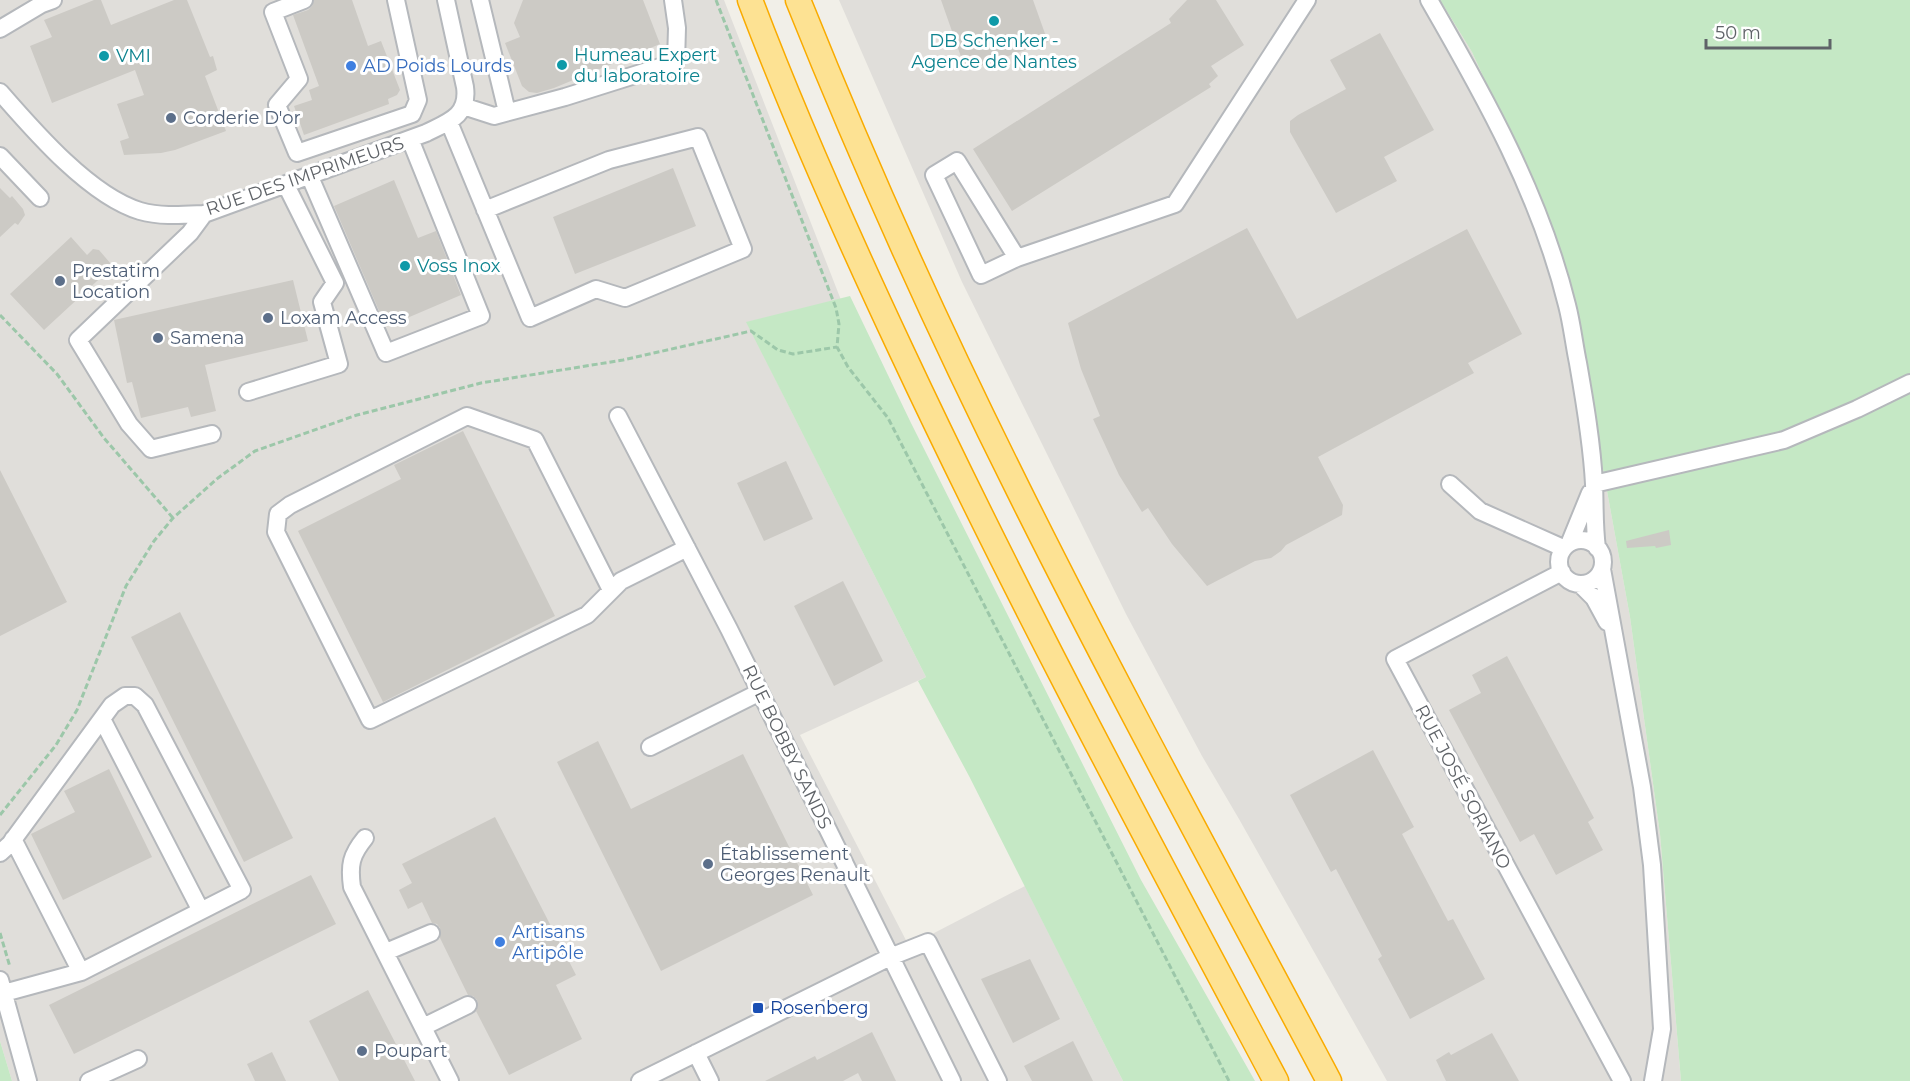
<svg xmlns="http://www.w3.org/2000/svg" width="1910" height="1081" viewBox="0 0 1910 1081" font-family="Montserrat,sans-serif">
  <rect width="100%" height="100%" fill="#f1efe8"/>
  <path fill="#e0deda" d="M0 0H724L841 300 747 323 926 677 800 735 909 946 1025 886 1123 1081H12L0 1041Z
    M839 0H1440L1472 52 1539 199 1568 277 1630 617 1660 834 1681 1081H1387L1239 819 1202 756 1126 614 962 282Z"/>
  <path fill="#c5e8c5" d="M1440 0H1910V1081H1681L1660 834 1630 617 1568 277 1539 199 1472 52Z
    M850 296 911 423 1141 880 1255 1081H1123L969 776 918 681 926 677 746 322Z
    M0 1041 12 1081H0Z"/>
  <path fill="#cccac5" d="M94 0H101L111 25 174 0H187L210 57 213 56 217 70 205 76 226 131 175 150 161 153 124 155 120 141 129 138 117 104 144 95 135 70 52 103 30 46 52 37 44 20Z
    M314 0H352L368 46 381 41 400 90 397 95 388 99 389 104 304 135 294 106 312 100 309 90 319 86 293 15 308 10 312 6Z
    M523 0H643L660 44 554 88 537 93 529 92 522 86 505 43 520 37 514 23Z
    M941 0H1033L1048 42 966 71Z
    M1187 0H1216L1244 45 1211 66 1218 76 1209 84 1211 87 1012 211 973 149 1171 23 1169 19Z
    M1380 33 1434 130 1384 157 1397 181 1336 213 1290 132V121L1298 115 1346 89 1330 60Z
    M673 168 696 226 575 274 553 217Z
    M394 180 418 238 436 231 461 295 386 327 334 206Z
    M0 188 10 198 12 196 23 209 25 215 18 225 15 223 0 237Z
    M1247 228 1297 319 1467 229 1522 334 1468 363 1474 373 1318 457 1343 505 1342 515 1286 545 1281 551 1271 558 1255 561 1207 586 1172 544 1148 508 1142 512 1119 475 1093 419 1100 416 1081 369 1068 323Z
    M71 237 87 255 93 249 99 250 111 264 110 269 44 330 10 294Z
    M293 280 308 341 205 365 216 411 191 417 188 407 141 418 132 382 127 383 114 320Z
    M463 431 555 616 383 702 298 531 401 479 394 465Z
    M786 461 813 519 764 541 737 483Z
    M0 470 67 602 0 636Z
    M1669 530 1671 545 1656 548 1655 546 1627 548 1626 541Z
    M843 581 883 661 834 686 794 606Z
    M180 612 293 838 244 862 131 637Z
    M1507 656 1594 818 1588 822 1603 850 1556 875 1534 834 1520 842 1449 710 1481 693 1472 675Z
    M598 741 631 809 743 754 813 895 661 971 557 762Z
    M1373 750 1414 827 1402 834 1448 921 1453 919 1485 979 1410 1019 1378 959 1382 956 1336 869 1331 872 1290 795Z
    M109 769 152 857 63 900 31 834 75 812 64 791Z
    M495 817 576 975 556 985 582 1039 509 1075 476 1011 478 1005 477 1000 473 996 468 995 440 938V928L437 924 432 923 422 902 408 909 399 890 412 883 402 864Z
    M311 875 336 924 74 1054 49 1005Z
    M1030 959 1060 1019 1013 1043 981 979Z
    M368 990 415 1081H339L309 1021Z
    M872 1032 896 1081H862L858 1073 843 1081H765L815 1056 817 1060Z
    M1492 1033 1519 1081H1446L1436 1060 1449 1052 1451 1055Z
    M1073 1041 1093 1081H1032L1024 1066Z
    M272 1052 286 1081H255L247 1064Z"/>
  <g fill="none" stroke-linecap="round" stroke-linejoin="round">
    <defs>
      <path id="minor" d="M304 0 273 12 299 79 277 105 297 153 412 114 418 100 396 0
        M480 0 507 112
        M1429 0C1485 97 1540 195 1567 305 1572 324 1574 344 1578 363 1585 403 1592 444 1594 484 1595 506 1594 526 1597 548
        M0 29 42 4 53 0
        M0 92C34 131 90 196 140 211 161 217 183 215 204 214L426 133C448 122 469 116 465 87L446 0
        M463 106 494 116 565 97 676 62 677 28 673 0
        M449 122 530 318 596 289 625 298 743 249 698 137 609 160 485 210
        M0 156 40 198
        M310 177 386 353 481 316 410 139
        M204 214 190 233 78 340 129 424 151 449 212 434
        M1017 258 957 161 934 175 981 275 1017 258 1175 204 1307 0
        M248 392 339 364 322 302 335 283 286 185
        M618 416 729 629 952 1081
        M1450 484 1480 511 1563 548
        M1594 484 1784 440 1857 409 1910 383
        M1559 562a22 22 0 1 1 44 0a22 22 0 1 1-44 0Z
        M1570 542 1590 493
        M1602 569 1642 787 1652 865 1662 1029 1653 1081
        M1562 572 1395 659 1622 1081
        M1580 584 1594 598 1607 622
        M611 590 535 440 467 416 290 505 278 514 276 532 370 720 587 615 621 581 687 548
        M102 719 201 911
        M650 747 760 692
        M365 838C351 855 349 865 352 887L450 1081
        M13 839 81 972
        M0 853 10 844 112 705 125 696H135L145 705 242 890 81 972 4 993
        M386 952 431 933
        M0 980 28 1081
        M423 1027 468 1005
        M696 1053 710 1081
        M89 1081 138 1059
        M640 1081 890 957 928 942 998 1081"/>
      <path id="highway" d="M750 0C795 119 847 235 901 350 1017 598 1147 839 1276 1081
        M798 0C865 167 939 331 1019 491 1118 690 1225 885 1329 1081"/>
    </defs>
    <use href="#minor" stroke="#b5b8bc" stroke-width="20"/>
    <use href="#highway" stroke="#f9ab00" stroke-width="27"/>
    <path stroke="#9cc7a9" stroke-width="3" stroke-dasharray="6 3" stroke-linecap="butt" d="M716 0 836 308 839 324 837 347 848 367 888 418 1229 1081
      M0 315 57 374 104 438 173 518
      M0 815 56 745 77 710 126 586 154 541 173 518 218 478 255 451 357 415 481 383 623 360 751 331 778 350 793 354 837 347
      M0 933 10 967"/>
    <use href="#minor" stroke="#fff" stroke-width="16"/>
    <use href="#highway" stroke="#fde293" stroke-width="24"/>
  </g>
  <g fill="#0f9aa8" stroke="#fff" stroke-width="2">
    <circle cx="994" cy="21" r="6"/>
    <circle cx="104" cy="56" r="6"/>
    <circle cx="562" cy="65" r="6"/>
    <circle cx="405" cy="266" r="6"/>
  </g>
  <g fill="#3f7fe0" stroke="#fff" stroke-width="2">
    <circle cx="351" cy="66" r="6"/>
    <circle cx="500" cy="942" r="6"/>
  </g>
  <g fill="#5c6f8a" stroke="#fff" stroke-width="2">
    <circle cx="171" cy="118" r="6"/>
    <circle cx="60" cy="281" r="6"/>
    <circle cx="268" cy="318" r="6"/>
    <circle cx="158" cy="338" r="6"/>
    <circle cx="708" cy="864" r="6"/>
    <circle cx="362" cy="1051" r="6"/>
  </g>
  <rect fill="#1a4fb4" stroke="#fff" stroke-width="2" x="752" y="1002" width="12" height="12" rx="3"/>
  <g text-anchor="middle" dominant-baseline="central" stroke-width="6" stroke-linejoin="round" paint-order="stroke">
    <g font-size="18" fill="#0d838f" stroke="#fff" text-anchor="start">
      <text x="994" y="41" text-anchor="middle">DB Schenker -<tspan x="994" dy="21">Agence de Nantes</tspan></text>
      <text x="574" y="55">Humeau Expert<tspan x="574" dy="21">du laboratoire</tspan></text>
      <text x="116" y="56">VMI</text>
      <text x="417" y="266">Voss Inox</text>
    </g>
    <g font-size="18" fill="#366cbe" stroke="#fff" text-anchor="start">
      <text x="363" y="66">AD Poids Lourds</text>
      <text x="512" y="932">Artisans<tspan x="512" dy="21">Artipôle</tspan></text>
    </g>
    <g font-size="18" fill="#4e5e75" stroke="#fff" text-anchor="start">
      <text x="183" y="118">Corderie D'or</text>
      <text x="72" y="271">Prestatim<tspan x="72" dy="21">Location</tspan></text>
      <text x="280" y="318">Loxam Access</text>
      <text x="170" y="338">Samena</text>
      <text x="720" y="854">Établissement<tspan x="720" dy="21">Georges Renault</tspan></text>
      <text x="374" y="1051">Poupart</text>
    </g>
    <g font-size="18" fill="#5f6368" stroke="#fff">
      <text transform="translate(305 176) rotate(-19)">RUE DES IMPRIMEURS</text>
      <text transform="translate(787 747) rotate(64)">RUE BOBBY SANDS</text>
      <text transform="translate(1463 787) rotate(62)">RUE JOSÉ SORIANO</text>
    </g>
    <g font-size="18" fill="#164399" stroke="#fff" text-anchor="start">
      <text x="770" y="1008">Rosenberg</text>
    </g>
  </g>
  <path d="M1706 39v9h124v-9" fill="none" stroke="#5f6368" stroke-width="3"/>
  <text x="1715" y="39" font-size="18" fill="#5f6368" stroke="#ffffff" stroke-width="4.5" paint-order="stroke">50 m</text>
</svg>
